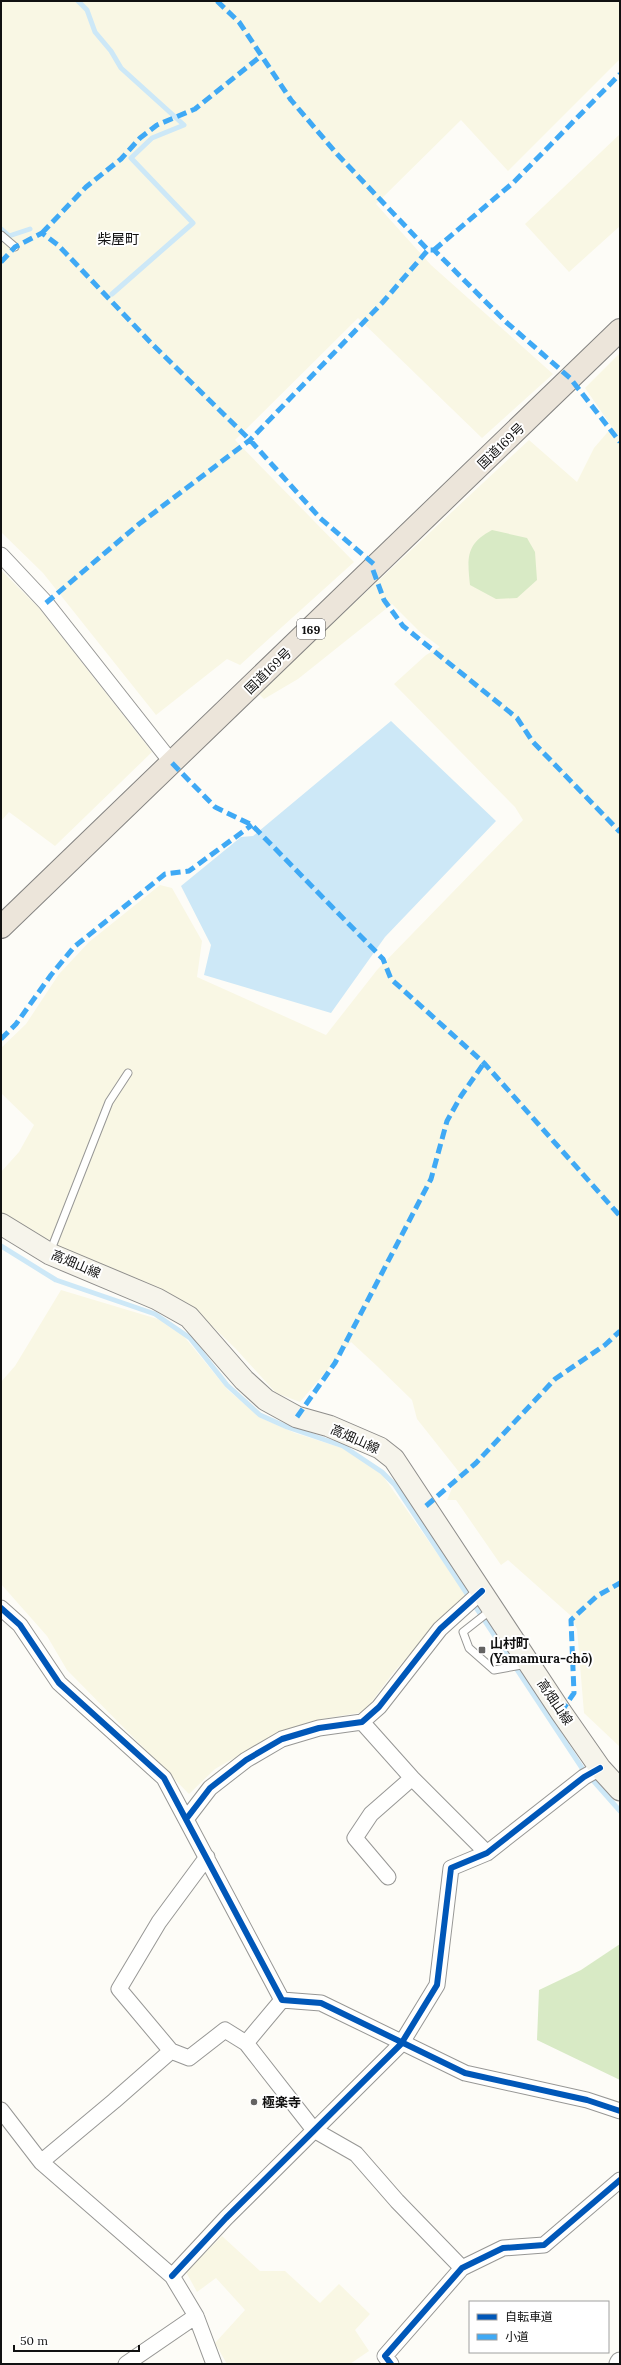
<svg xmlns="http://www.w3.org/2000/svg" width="621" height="2365" viewBox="0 0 621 2365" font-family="Lora,'Noto Sans JP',serif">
  <rect width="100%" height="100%" fill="#fdfcf7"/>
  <path fill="#f9f7e4" d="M1 1H620V59L508 171 461 120 376 204 431 265 553 374 482 438 358 318 235 440 354 562 240 665 227 659 156 715 43 573 1 532Z
    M620 134V226L569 272 525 224Z
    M620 353V1747L584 1713 577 1629 570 1615 508 1560 501 1565 456 1500H447L459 1472 417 1419 412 1400 377 1366 351 1342 300 1402 276 1393 235 1348 189 1304 68 1253 1 1217V1172L19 1152 34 1125 1 1093V1048L26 1024 59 974 89 942 160 885 172 888 202 941 197 977 326 1035 377 970 523 820 515 807 394 684 426 655 440 647 420 632 392 604 298 679 264 699 258 693 529 440 577 482 594 448 612 427 585 388Z
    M1 570 40 609 152 752 55 846 9 812 1 821Z
    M61 1290 161 1320 182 1334 228 1390 261 1418 295 1433 342 1448 367 1463 383 1476 467 1596 434 1627 393 1673 364 1712 322 1719 281 1731 215 1769 189 1794 67 1670 47 1636 1 1584V1382L15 1366Z
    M222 2236 260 2271H285L320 2303 339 2284 370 2314 355 2330 369 2351 350 2364H227L215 2343 245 2310 216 2278 197 2292 186 2272Z"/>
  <path fill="#d8eac5" d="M492 530 527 538 535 552 537 580 517 598 496 599 470 585C467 557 466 544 492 530Z
    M620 1944V2080L537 2040 539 1990 581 1970Z"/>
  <path fill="#cde8f7" d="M391 721 496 821 385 937 331 1013 204 975 211 945 181 886 241 837 253 836Z"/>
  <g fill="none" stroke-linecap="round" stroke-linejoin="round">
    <path stroke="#cde8f7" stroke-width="5" d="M78 1 87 10 95 32 111 51 121 68 184 125 152 138 131 158 193 223 112 294
      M1 229 9 236 30 229
      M1 1246 56 1280 155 1314 190 1338 227 1385 260 1415 287 1427 343 1446 382 1472 395 1485 582 1768 620 1811"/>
    <defs>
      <path id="service" d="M1 235 15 247
        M50 1252 109 1102 128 1073
        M491 1610 463 1632 469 1648 494 1670 527 1664"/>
      <path id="minor" d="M1 555 46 603 172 763
        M1 1608 20 1625 59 1683 164 1778 282 2000 321 2003 465 2073 587 2100 620 2111
        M362 1722 412 1778 487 1853
        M187 1818 210 1788 246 1760 282 1739 319 1728 362 1722 379 1707 440 1629 482 1591
        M207 1857 159 1922 119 1989 171 2051 189 2058 225 2030 246 2043 314 2130 356 2154 397 2201 462 2268
        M388 1877 355 1838 371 1814 412 1778
        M246 2043 282 2000
        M1 2110 41 2162 172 2276 196 2316 214 2364
        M41 2162 114 2101 171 2051
        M172 2276 226 2218 401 2044 437 1985 451 1868 487 1853 584 1777 600 1768
        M126 2364 196 2316
        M391 2364 385 2356 462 2268 503 2248 544 2245 620 2180"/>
      <path id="tertiary" d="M619 2364 620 2362"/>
      <path id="secondary" d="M1 1224 50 1254 157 1299 189 1317 244 1380 266 1400 297 1417 329 1426 380 1448 394 1459 561 1712 600 1768 620 1790"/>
      <path id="trunk" d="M1 927 620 330"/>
    </defs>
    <use href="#service" stroke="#979795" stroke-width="9"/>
    <use href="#minor" stroke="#979795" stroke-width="17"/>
    <use href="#tertiary" stroke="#979795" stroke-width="21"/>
    <use href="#secondary" stroke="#8e8d8b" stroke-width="23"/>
    <use href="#trunk" stroke="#858482" stroke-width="24"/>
    <use href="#service" stroke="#fffffe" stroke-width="7"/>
    <use href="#minor" stroke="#fffffe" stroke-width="15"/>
    <use href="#tertiary" stroke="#fffffe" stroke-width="19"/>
    <use href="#secondary" stroke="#f6f4eb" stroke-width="21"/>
    <use href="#trunk" stroke="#ece5da" stroke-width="22"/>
    <path stroke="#3fa9f5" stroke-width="5" stroke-dasharray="10 5" stroke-linecap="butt" d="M217 1 239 22 291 100 337 154 428 250H434L506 322 570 378 620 442
      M42 233 86 187 121 159 140 138 157 125 195 109 261 56
      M434 250 514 182 620 74
      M1 262 15 247 42 233 58 245 151 343 250 440 320 518 376 566
      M373 570 384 600 403 626 517 718 533 742 620 832
      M46 603 139 524 250 440 382 303 428 250
      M172 763 215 807 252 825 383 959 391 979 484 1063 620 1216
      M1 1039 16 1024 51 975 74 947 165 874 189 871 252 825
      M297 1417 335 1363 431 1179 447 1121 461 1096 484 1063
      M426 1506 476 1463 555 1379 605 1345 620 1331
      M561 1712 574 1693 571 1620 597 1596 620 1583"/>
    <defs>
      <path id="cycleway" d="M1 1608 20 1625 59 1683 164 1778 282 2000 321 2003 465 2073 587 2100 620 2111
        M187 1818 210 1788 246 1760 282 1739 319 1728 362 1722 379 1707 440 1629 482 1591
        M172 2276 226 2218 401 2044 437 1985 451 1868 487 1853 584 1777 600 1768
        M391 2364 385 2356 462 2268 503 2248 544 2245 620 2180"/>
    </defs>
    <use href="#cycleway" stroke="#fff" stroke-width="8"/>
    <use href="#cycleway" stroke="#0057b8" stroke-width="6"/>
  </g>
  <g fill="#646362" stroke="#fff" stroke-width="1.5">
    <rect x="478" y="1646" width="8" height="8" rx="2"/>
    <circle cx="254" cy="2102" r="4"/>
  </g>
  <g text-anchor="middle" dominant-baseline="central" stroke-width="4" stroke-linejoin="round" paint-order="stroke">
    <rect fill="#fff" stroke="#585858" stroke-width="1" x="297" y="619" width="28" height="20" rx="3"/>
    <g font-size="12" font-weight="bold" fill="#111">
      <text x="311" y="629">169</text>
    </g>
    <g font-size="13" fill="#111" stroke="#fff">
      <text transform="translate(501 446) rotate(-44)">国道169号</text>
      <text transform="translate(268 671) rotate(-44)">国道169号</text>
      <text transform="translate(76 1264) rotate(23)">高畑山線</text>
      <text transform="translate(355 1439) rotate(24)">高畑山線</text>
      <text transform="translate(555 1702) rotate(56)">高畑山線</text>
    </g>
    <g font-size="13" font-weight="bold" fill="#111" stroke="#fff" text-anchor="start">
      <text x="490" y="1643">山村町<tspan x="490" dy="15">(Yamamura-chō)</tspan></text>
      <text x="262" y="2102">極楽寺</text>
    </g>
    <g font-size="14" fill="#111" stroke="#fff">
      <text x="118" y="239">柴屋町</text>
    </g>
  </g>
  <rect width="621" height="2365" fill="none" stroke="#111111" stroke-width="4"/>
  <rect x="469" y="2301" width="140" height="52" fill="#ffffff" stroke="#a0a0a0"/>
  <rect x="477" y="2314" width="20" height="6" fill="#0057b8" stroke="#a0a0a0"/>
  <text x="505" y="2321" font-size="12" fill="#111111">自転車道</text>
  <rect x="477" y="2334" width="20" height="6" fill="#3fa9f5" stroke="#a0a0a0"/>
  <text x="505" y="2341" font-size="12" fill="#111111">小道</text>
  <path d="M14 2345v6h125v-6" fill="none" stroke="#111111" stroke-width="2"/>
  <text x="20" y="2345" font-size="12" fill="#111111" stroke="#ffffff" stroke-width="3" paint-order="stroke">50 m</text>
</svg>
